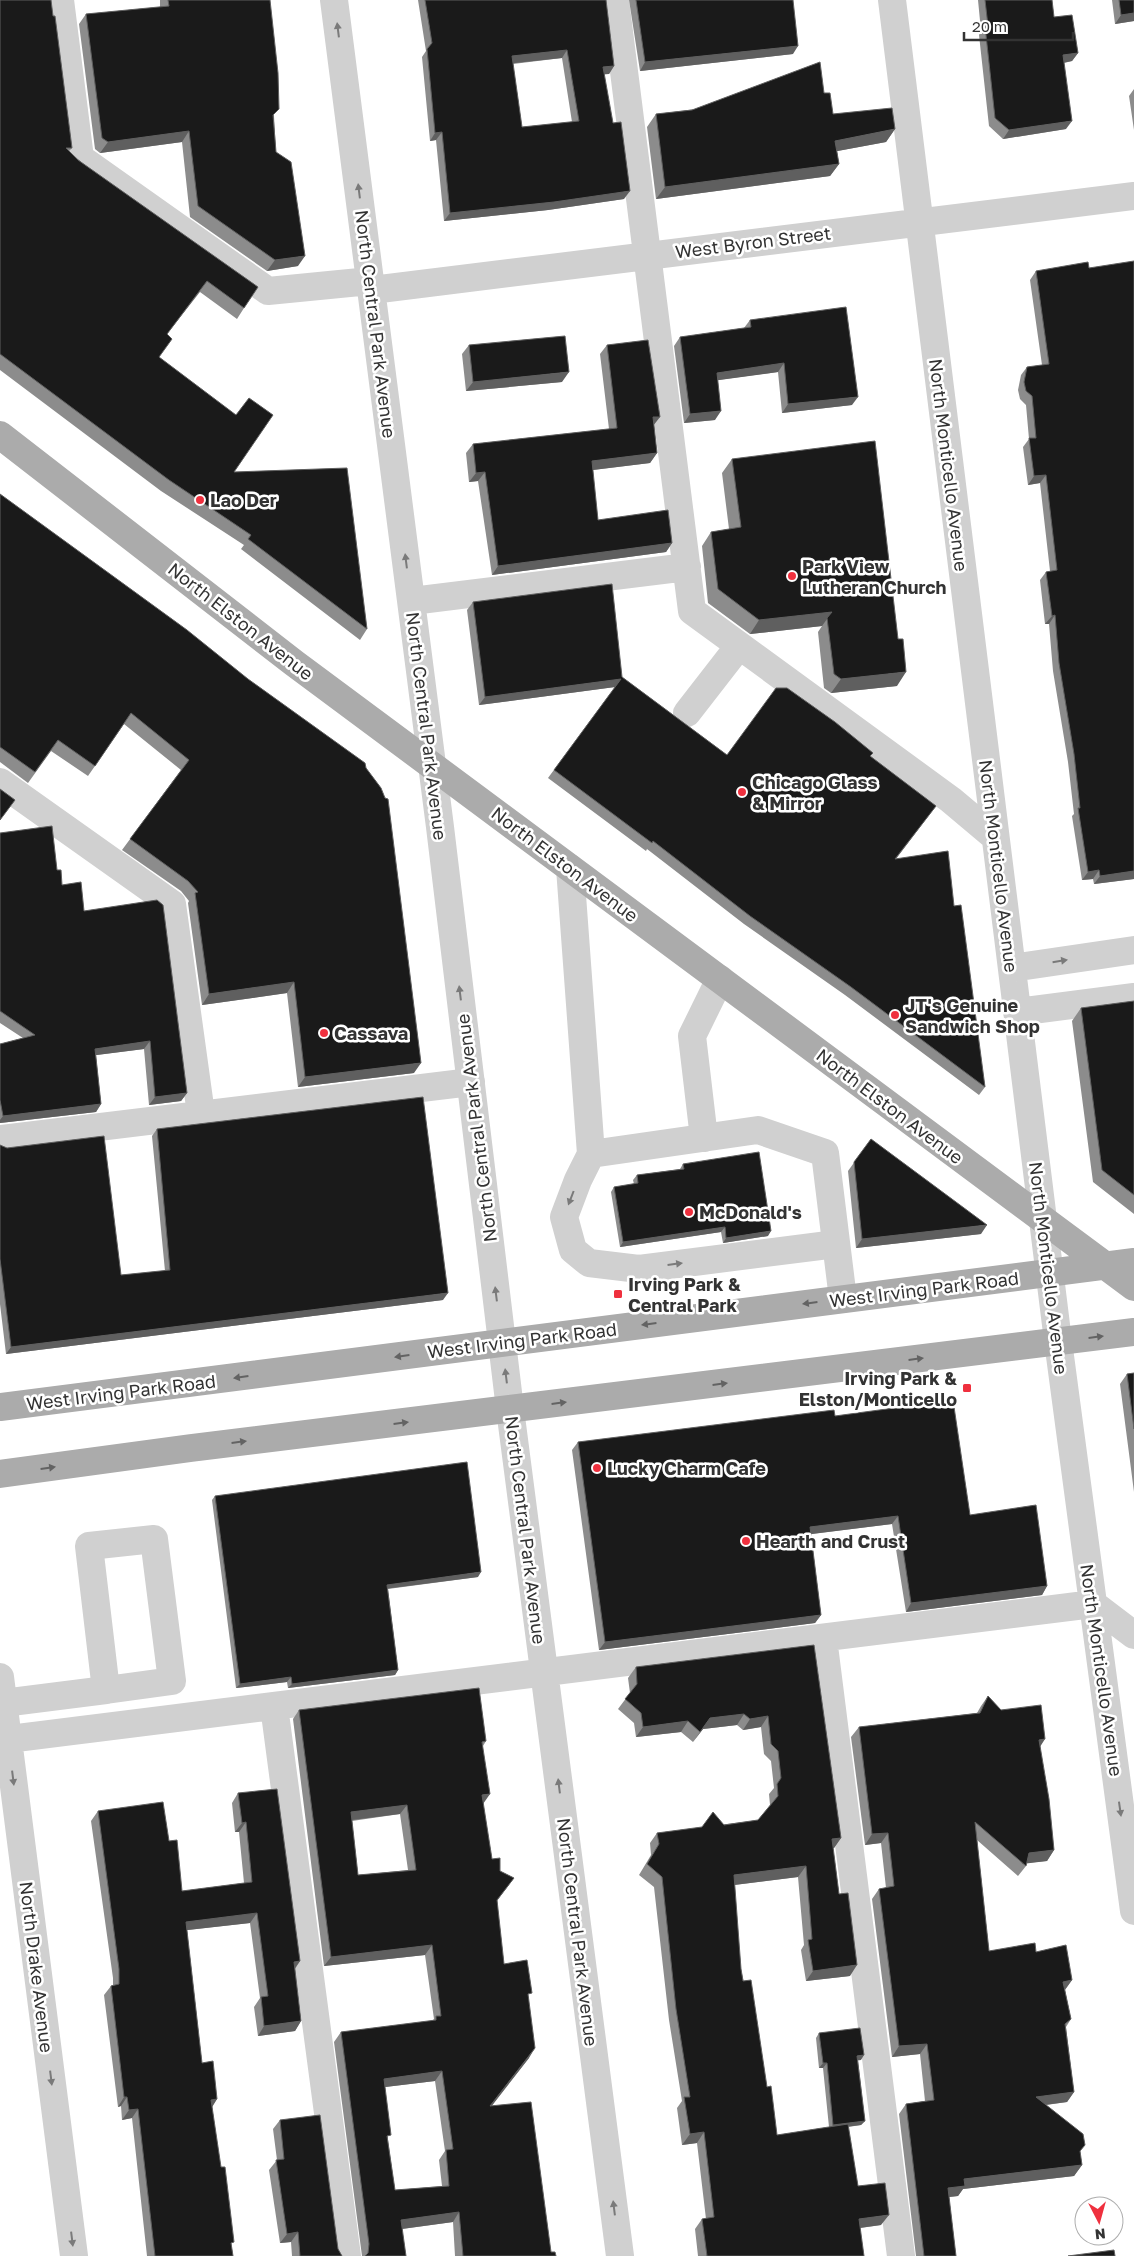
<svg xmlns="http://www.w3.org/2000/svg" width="1134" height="2256" viewBox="0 0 1134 2256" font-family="'Golos Text',sans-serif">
  <rect width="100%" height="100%" fill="#fff"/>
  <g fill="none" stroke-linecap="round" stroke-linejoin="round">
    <path stroke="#d0d0d0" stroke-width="28" d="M60 0 80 158 268 291 370 281
      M334 0 440 827 510 1409 620 2256
      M615 0 692 611 951 800 995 837
      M892 0 1058 1341 1134 1911
      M372 290 1134 196
      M412 601 687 567
      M687 713 739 646
      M0 782 172 904 201 1114
      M570 868 591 1154 758 1130 825 1153 843 1299
      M1012 968 1134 950
      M1017 1012 1134 997
      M704 1138 692 1036 720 979
      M0 1139 471 1082
      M591 1154 578 1180 564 1217 573 1250 589 1263 639 1269 836 1244
      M823 1638 901 2256
      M0 1677 74 2256
      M3 1703 106 1690 89 1546 154 1539 172 1681 106 1690
      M274 1706 347 2256
      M0 1740 1093 1604 1134 1635"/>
    <path stroke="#ababab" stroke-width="28" d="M0 435 294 663 1134 1287
      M0 1407 1134 1262
      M0 1474 191 1448 1134 1332"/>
  </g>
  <path fill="#8c8c8c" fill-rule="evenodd" d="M0 0 72 148 69 151 244 308 237 319 200 292 167 334 159 358 234 472 367 629 360 640 241 549 244 545 161 491 0 370Z
    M160 0H270L274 116 276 152 298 266 267 271 190 217 182 142 100 153 95 149 79 24 86 14 160 7Z
    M418 0H606L614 66 609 74H604L624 199 548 210 444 221 436 140 430 141 422 57 426 51ZM562 58 572 122 522 127 513 64Z
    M629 0H793V54L640 71Z
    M978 0H1052L1054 17 1078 53 1072 61 1064 63 1066 129 1003 139 989 126 979 35 981 31Z
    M1112 0H1134V21L1115 24Z
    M1134 89V130L1129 96Z
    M824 93 833 114 895 129 886 142 837 151 839 164 830 176 656 199 647 127 656 114Z
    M1036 271 1134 879 1094 884 1093 879 1082 880 1072 816 1074 814 1068 762 1053 671 1049 624H1045L1040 580 1046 572 1050 571 1040 483 1028 485 1023 447 1029 439 1026 405 1020 399 1018 390 1021 375 1027 367 1042 365 1030 280Z
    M750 320 852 405 782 413 778 372 718 380 715 420 684 423 674 346 680 337 744 328Z
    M469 345 562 382 466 391 462 354Z
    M607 345 654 425 657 453 650 463 592 470 598 520 672 543 666 552 492 575 478 481 469 482 466 453 473 444 609 429 600 354Z
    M732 459 897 686 831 693 824 688 818 632 822 626 750 634 708 603 702 546 711 532 729 529 722 473Z
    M0 494 414 1073 298 1087 287 993 202 1005 188 903 189 901 181 891 122 850 181 770 124 724 88 776 51 751 28 783 0 762Z
    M473 602 622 677 727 755 870 757 936 806 896 859 954 906 985 1087 979 1095 845 995 744 924 647 849 646 851 548 778 615 687 479 705 467 610Z
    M0 833 57 870 62 885 84 911 187 1093 181 1101 149 1105 144 1049 96 1055 101 1104 96 1112 0 1123V1044L23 1038 0 1023Z
    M1134 1001V1214L1093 1182 1072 1021 1081 1008Z
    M157 1129 443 1300 6 1354 0 1304V1145L121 1275 165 1271 152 1136Z
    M871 1139 981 1234 856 1248 848 1171Z
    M683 1164 768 1236 723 1243 721 1232 620 1247 611 1192 614 1187 634 1184 633 1180 637 1175 680 1169Z
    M1134 1373V1492L1120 1384 1127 1374Z
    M835 1416 970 1515 1047 1586 1042 1595 906 1612 892 1524 811 1534 821 1615 815 1623 599 1650 572 1450 578 1442Z
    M215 1496 478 1577 388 1589 398 1670 395 1675 288 1688 287 1682 236 1688 212 1500Z
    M814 1645 841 1838 834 1848H833L850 1976 806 1981 801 1950 804 1945 798 1877 734 1885 741 1969 777 2135 829 2127 823 2068H819L816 2038 819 2033 861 2060H858L865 2121 861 2125 848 2127 858 2186 881 2225 860 2228 864 2256H698L695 2229 702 2219H706L697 2143 682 2145 677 2108 682 2101 669 2020 654 1887 639 1875 651 1855 650 1843 657 1833 758 1820 770 1805 769 1794 774 1788 771 1761 764 1754 761 1727 743 1730 737 1725 703 1729 693 1742 681 1732 636 1737 634 1723 618 1709 630 1693 628 1678 636 1667Z
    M988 1696 1001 1710 1040 1746 1054 1850 1047 1861 1026 1863V1866L1018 1876 977 1840 989 1951 1036 1952 1072 1980 1065 1990 1071 2019 1066 2027 1074 2092 1067 2102 1046 2105 1080 2151 1082 2165 1074 2176 963 2189 958 2196 949 2197 956 2256H916L899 2114 906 2104 925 2101 920 2054 892 2057 872 1899 879 1889 886 1888 881 1843 865 1845 851 1737 859 1727 977 1713 981 1706Z
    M299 1710 486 1741 483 1746V1803L492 1859 500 1871 514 1878 497 1901 504 1964 529 1998V2058L491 2106 551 2252 556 2256H455L453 2222 402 2229 406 2256H362L334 2042 341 2032 432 2021 434 2019 425 1955 324 1966 293 1719ZM400 1814 408 1870 358 1875 352 1821ZM435 2081 445 2151 439 2160 442 2186 395 2190 388 2140 385 2087Z
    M238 1793 300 1961 295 1969 301 2021 295 2031 258 2036 254 2007 260 1998 250 1923 187 1930 202 2063 217 2099 212 2106 233 2256H147L132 2118 122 2120 121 2106 118 2107 104 1995 111 1986 113 1985V1978L91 1821 98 1811 169 1841 182 1891 244 1883 239 1832H235L232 1803Z
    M280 2120 338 2249 342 2256H292L291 2242 280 2243 269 2170 277 2160 273 2129Z"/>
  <path fill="#5f5f5f" d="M1134 13V21L1115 24 1121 15Z
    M798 46 793 54 640 71 645 62Z
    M567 50 562 58 506 64 512 56Z
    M1078 53 1072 61 1057 64 1063 55Z
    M614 66 609 74 597 75 603 67Z
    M1072 121 1066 129 1003 139 1009 130Z
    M895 129 886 142 827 153 835 141Z
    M189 131 182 142 100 153 108 142Z
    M442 132 436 140 430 141 435 133Z
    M839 164 830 176 656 199 665 187Z
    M630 191 624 199 548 210 444 221 450 213Z
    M305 256 298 266 267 271 275 260Z
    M784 363 778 372 712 381 717 373Z
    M569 372 562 382 466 391 473 382Z
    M858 397 852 405 782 413 788 404Z
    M721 411 715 420 684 423 690 414Z
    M653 417H660L653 426Z
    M657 453 650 463 585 471 592 461Z
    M485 472 478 481 469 482 476 473Z
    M1046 475 1040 483 1028 485 1034 476Z
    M672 543 666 552 492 575 498 566Z
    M832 612 822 626 750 634 759 620Z
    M1055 615 1049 624H1045L1052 616Z
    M906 672 897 686 831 693 841 679Z
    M621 679 615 687 479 705 485 697Z
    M1099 870 1093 879 1082 880 1088 872Z
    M1134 871V879L1094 884 1100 876Z
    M294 982 287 993 202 1005 209 994Z
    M150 1041 144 1049 89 1056 95 1049Z
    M421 1063 414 1073 298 1087 305 1077Z
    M187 1093 181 1101 149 1105 155 1097Z
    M101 1104 96 1112 0 1123V1120L3 1116Z
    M987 1225 981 1234 856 1248 862 1239Z
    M725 1227 721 1232 620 1247 623 1242Z
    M771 1231 768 1236 723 1243 726 1238Z
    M448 1293 443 1300 6 1354 11 1347Z
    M898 1516 892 1524 804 1535 810 1527Z
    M481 1572 478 1577 384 1589 387 1585Z
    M1047 1586 1042 1595 906 1612 911 1603Z
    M821 1615 815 1623 599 1650 605 1642Z
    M398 1670 395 1675 288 1688 292 1684Z
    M291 1677 287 1682 236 1688 240 1684Z
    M744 1714 737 1725 703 1729 693 1742 710 1718Z
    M768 1716 761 1727 743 1730 750 1719Z
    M688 1721 681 1732 636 1737 643 1727Z
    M1045 1739 1038 1750 1039 1740Z
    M490 1794 483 1804 482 1795Z
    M407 1805 400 1814 344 1821 351 1812Z
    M246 1822 239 1832H235L242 1823Z
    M888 1833 881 1843 865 1845 872 1834Z
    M841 1838 834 1848 824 1849 832 1839Z
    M1054 1850 1047 1861 1022 1864 1029 1853Z
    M806 1866 798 1877 726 1886 734 1875Z
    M257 1913 250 1923 179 1931 186 1922Z
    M432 1945 425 1955 324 1966 331 1957Z
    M300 1961 293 1971 294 1962Z
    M857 1965 850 1976 806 1981 813 1971Z
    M1072 1980 1064 1991 1063 1982Z
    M301 2021 295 2031 258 2036 264 2026Z
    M927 2044 920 2054 892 2057 899 2046Z
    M535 2048 529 2058 484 2116 490 2106Z
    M864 2055 861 2060 854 2061 857 2056Z
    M823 2063H827L823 2068H819Z
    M442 2071 435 2081 377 2088 384 2079Z
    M1074 2092 1067 2102 1029 2107 1036 2097Z
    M124 2097H127L121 2106 118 2107Z
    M217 2099 211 2109V2100Z
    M138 2109 132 2118 122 2120 129 2110Z
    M865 2121 861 2125 829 2129 833 2125Z
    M704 2132 697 2143 682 2145 690 2134Z
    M1082 2165 1074 2176 963 2189 958 2196 940 2198 948 2188 964 2179Z
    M459 2212 453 2222 394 2230 401 2220Z
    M889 2215 881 2225 852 2229 859 2219Z
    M298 2232 291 2242 280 2243 287 2234Z"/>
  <path fill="#1a1a1a" stroke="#5f5f5f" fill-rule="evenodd" d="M0 0H51L53 16H55L72 148H66L78 160 258 287 244 308 207 281 167 334 172 339 159 357 236 415 249 398 273 415 234 472 347 468 367 629 248 539 251 535 169 480 0 354Z
    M168 0H270L278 73 279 109 273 115 276 152 291 162 305 256 275 260 198 206 189 131 108 142 102 138 86 14 169 6Z
    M425 0H606L614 66 603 67 613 123 621 122 630 191 554 202 450 213 442 132 435 133 427 49 432 43ZM567 50 579 121 522 127 512 56Z
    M636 0H793L798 46 645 62Z
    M985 0H1052L1054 17 1072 15 1078 53 1063 55 1072 121 1009 130 995 118 985 26H988Z
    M1119 0H1134V13L1121 15Z
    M820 62 824 93H830L833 114 892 108 895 129 835 141 839 164 665 187 656 114 692 110Z
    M1134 261V871L1100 876 1099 870 1088 872 1078 808H1080L1074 754 1059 663 1055 615 1052 616 1046 572 1057 570 1046 475 1034 476 1029 438H1036L1032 396 1026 391 1024 382 1027 367 1049 364 1036 271 1088 262 1089 268Z
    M846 307 858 397 788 404 784 363 717 373 721 411 690 414 680 337 751 327 750 320Z
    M565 336 569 372 473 382 469 345Z
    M648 340 660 417H653L657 453 592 461 598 520 668 510 672 543 498 566 485 472 476 473 473 444 617 428 607 345Z
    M875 441 898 639H903L906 672 841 679 834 674 827 618 832 612 759 620 718 589 711 532 741 527 732 459Z
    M0 494 187 630 248 679 365 763 366 768 381 788 385 798 388 799 421 1063 305 1077 294 982 209 994 195 893 198 892 188 881 130 839 189 760 131 713 95 766 58 740 35 772 0 747Z
    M612 584 622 677 727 755 776 688H787L835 722 873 753 870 756 936 806 895 859 948 851 954 906 961 905 985 1087 851 987 750 916 653 841 652 843 554 770 621 679 485 697 473 602Z
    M0 789 15 800 0 820Z
    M52 826 57 870H61L62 885 81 882 84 911 157 900 163 905 187 1093 155 1097 150 1041 95 1049 101 1104 3 1116 0 1100V1044L35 1035 0 1011V833Z
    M1134 1001V1195L1102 1170 1081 1008Z
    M423 1097 448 1293 11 1347 0 1259V1145L7 1148 104 1136 121 1275 170 1270 157 1129Z
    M871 1139 987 1225 862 1239 854 1162Z
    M759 1152 771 1231 726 1238 725 1227 623 1242 614 1187 638 1183 637 1175 684 1169 683 1164Z
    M1134 1373V1429L1127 1374Z
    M953 1400 970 1515 1036 1505 1047 1586 911 1603 898 1516 810 1527 821 1615 605 1642 578 1442 834 1410 835 1416Z
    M467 1462 481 1572 387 1585 398 1670 292 1684 291 1677 240 1684 215 1496Z
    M814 1645 841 1838 832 1839 839 1894 848 1893 857 1965 813 1971 808 1940 812 1939 806 1866 734 1875 741 1969 743 1981 751 1980 767 2087 771 2086 777 2135 848 2124 858 2186 885 2183 889 2215 859 2219 864 2256H707L702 2219 714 2217 704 2132 690 2134 684 2097H690L676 2009 662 1877 647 1864 659 1844 657 1833 702 1827 713 1812 724 1825 758 1820 778 1796 777 1784 781 1778 778 1751 771 1744 768 1716 750 1719 744 1714 710 1718 700 1732 688 1721 643 1727 641 1713 625 1699 637 1684 636 1667Z
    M479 1688 486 1741 482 1742 490 1794 482 1795 492 1859 500 1858V1871L514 1878 497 1900 504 1964 527 1960 532 1993 528 1994 535 2048 490 2106 531 2102 551 2252H555L556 2256H463L459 2212 401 2220 406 2256H365L368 2253 369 2244 341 2032 436 2020V2016H441L432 1945 331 1957 299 1710ZM407 1805 416 1870 358 1875 351 1812ZM442 2071 453 2149 446 2150 449 2186 395 2190 387 2136 391 2135 384 2079Z
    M988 1696 1001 1710 1041 1705 1045 1739 1039 1740 1049 1799 1054 1850 1029 1853 1026 1866 975 1822 989 1951 1035 1943 1036 1952 1066 1945 1072 1980 1063 1982 1071 2019 1065 2024 1074 2092 1036 2097 1083 2134 1085 2145 1080 2151 1082 2165 964 2179 965 2186 948 2188 956 2256H924L906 2104 934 2100 927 2044 899 2046 879 1889 894 1886 888 1833 872 1834 859 1727 980 1713Z
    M277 1789 300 1961 294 1962 301 2021 264 2026 261 1997 268 1996 257 1913 186 1922 202 2063 213 2061 217 2099 211 2100 221 2167H225L234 2242 231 2243 233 2256H155L138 2109 129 2110 127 2097H124L111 1986 119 1984V1969L98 1811 163 1802 169 1841 177 1840 182 1891 252 1882 246 1822 242 1823 238 1793Z
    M860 2028 864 2055 857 2056 865 2121 833 2125 827 2063H823L819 2033Z
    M320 2115 338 2249 342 2256H300L298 2232 287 2234 276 2160 284 2159 280 2120Z
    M1114 2250 1115 2256H1068Z"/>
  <defs><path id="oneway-solid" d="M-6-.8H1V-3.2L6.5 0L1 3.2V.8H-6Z" transform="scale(1.25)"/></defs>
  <g fill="#7a7a7a">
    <use href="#oneway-solid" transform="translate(338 30) rotate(-97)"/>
    <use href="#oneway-solid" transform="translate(359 191) rotate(-97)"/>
    <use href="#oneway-solid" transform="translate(406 561) rotate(-97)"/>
    <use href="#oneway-solid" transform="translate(1060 961) rotate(-9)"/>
    <use href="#oneway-solid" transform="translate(460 993) rotate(-97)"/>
    <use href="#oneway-solid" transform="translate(571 1198) rotate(111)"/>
    <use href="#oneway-solid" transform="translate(675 1264) rotate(-7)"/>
    <use href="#oneway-solid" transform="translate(496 1294) rotate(-97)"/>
    <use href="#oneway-solid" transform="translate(506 1376) rotate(-97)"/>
    <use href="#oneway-solid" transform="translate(13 1778) rotate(83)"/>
    <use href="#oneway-solid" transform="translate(559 1786) rotate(-97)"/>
    <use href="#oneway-solid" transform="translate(1120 1809) rotate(82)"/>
    <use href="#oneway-solid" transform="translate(51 2078) rotate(83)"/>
    <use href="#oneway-solid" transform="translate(614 2208) rotate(-97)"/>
    <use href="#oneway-solid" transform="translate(72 2239) rotate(83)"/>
  </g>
  <g fill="#636363">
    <use href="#oneway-solid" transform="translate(810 1303) rotate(173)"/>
    <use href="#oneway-solid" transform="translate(649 1324) rotate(173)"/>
    <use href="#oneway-solid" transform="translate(1096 1337) rotate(-7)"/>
    <use href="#oneway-solid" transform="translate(402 1356) rotate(172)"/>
    <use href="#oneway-solid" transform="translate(916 1359) rotate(-7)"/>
    <use href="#oneway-solid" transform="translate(241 1377) rotate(172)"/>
    <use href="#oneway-solid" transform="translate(720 1384) rotate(-7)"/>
    <use href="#oneway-solid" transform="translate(559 1403) rotate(-7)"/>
    <use href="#oneway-solid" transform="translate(401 1423) rotate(-7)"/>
    <use href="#oneway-solid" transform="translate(239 1442) rotate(-7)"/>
    <use href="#oneway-solid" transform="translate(48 1468) rotate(-8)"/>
  </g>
  <g fill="#ef303e" stroke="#fff" stroke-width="2">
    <circle cx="200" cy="500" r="5"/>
    <circle cx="792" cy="576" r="5"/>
    <circle cx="742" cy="792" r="5"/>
    <circle cx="895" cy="1015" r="5"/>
    <circle cx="324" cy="1033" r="5"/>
    <circle cx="689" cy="1212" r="5"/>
    <rect x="613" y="1289" width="10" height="10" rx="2.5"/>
    <rect x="962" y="1383" width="10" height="10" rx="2.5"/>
    <circle cx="597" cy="1468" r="5"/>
    <circle cx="746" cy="1541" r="5"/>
  </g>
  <g text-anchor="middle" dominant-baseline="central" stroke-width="5" stroke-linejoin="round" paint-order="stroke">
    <g font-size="18" fill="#333" stroke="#fff">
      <text transform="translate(753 242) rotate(-7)">West Byron Street</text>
      <text transform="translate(376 324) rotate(83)">North Central Park Avenue</text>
      <text transform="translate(949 465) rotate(83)">North Monticello Avenue</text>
      <text transform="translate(241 621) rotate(38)">North Elston Avenue</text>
      <text transform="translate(427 726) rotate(83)">North Central Park Avenue</text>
      <text transform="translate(565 864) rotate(37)">North Elston Avenue</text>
      <text transform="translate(999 866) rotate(83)">North Monticello Avenue</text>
      <text transform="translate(890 1106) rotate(37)">North Elston Avenue</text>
      <text transform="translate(476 1128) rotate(-97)">North Central Park Avenue</text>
      <text transform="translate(1049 1268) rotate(83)">North Monticello Avenue</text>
      <text transform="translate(924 1289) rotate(-7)">West Irving Park Road</text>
      <text transform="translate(522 1340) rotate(-7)">West Irving Park Road</text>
      <text transform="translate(121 1392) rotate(-7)">West Irving Park Road</text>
      <text transform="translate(526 1530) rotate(83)">North Central Park Avenue</text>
      <text transform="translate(1102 1670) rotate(82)">North Monticello Avenue</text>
      <text transform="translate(578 1932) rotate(83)">North Central Park Avenue</text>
      <text transform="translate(37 1967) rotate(83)">North Drake Avenue</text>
    </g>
    <g font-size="18" font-weight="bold" fill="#333" stroke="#fff" text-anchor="start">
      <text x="210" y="500">Lao Der</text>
      <text x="802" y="566">Park View<tspan x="802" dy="21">Lutheran Church</tspan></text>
      <text x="752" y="782">Chicago Glass<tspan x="752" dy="21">&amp; Mirror</tspan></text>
      <text x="905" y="1005">JT's Genuine<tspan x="905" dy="21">Sandwich Shop</tspan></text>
      <text x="334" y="1033">Cassava</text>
      <text x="699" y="1212">McDonald's</text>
      <text x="628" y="1284">Irving Park &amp;<tspan x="628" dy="21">Central Park</tspan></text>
      <text x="957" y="1378" text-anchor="end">Irving Park &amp;<tspan x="957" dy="21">Elston/Monticello</tspan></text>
      <text x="607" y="1468">Lucky Charm Cafe</text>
      <text x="756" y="1541">Hearth and Crust</text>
    </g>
  </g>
  <g transform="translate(1099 2221) rotate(174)"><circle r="24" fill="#ffffff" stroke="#adadad"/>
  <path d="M0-4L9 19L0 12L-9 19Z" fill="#ef303e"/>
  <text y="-8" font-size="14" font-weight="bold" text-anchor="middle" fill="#333333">N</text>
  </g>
  <path d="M964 32v8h109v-8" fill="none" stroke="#333333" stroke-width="2.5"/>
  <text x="972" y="32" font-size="15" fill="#333333" stroke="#ffffff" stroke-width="4" paint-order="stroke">20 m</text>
</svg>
